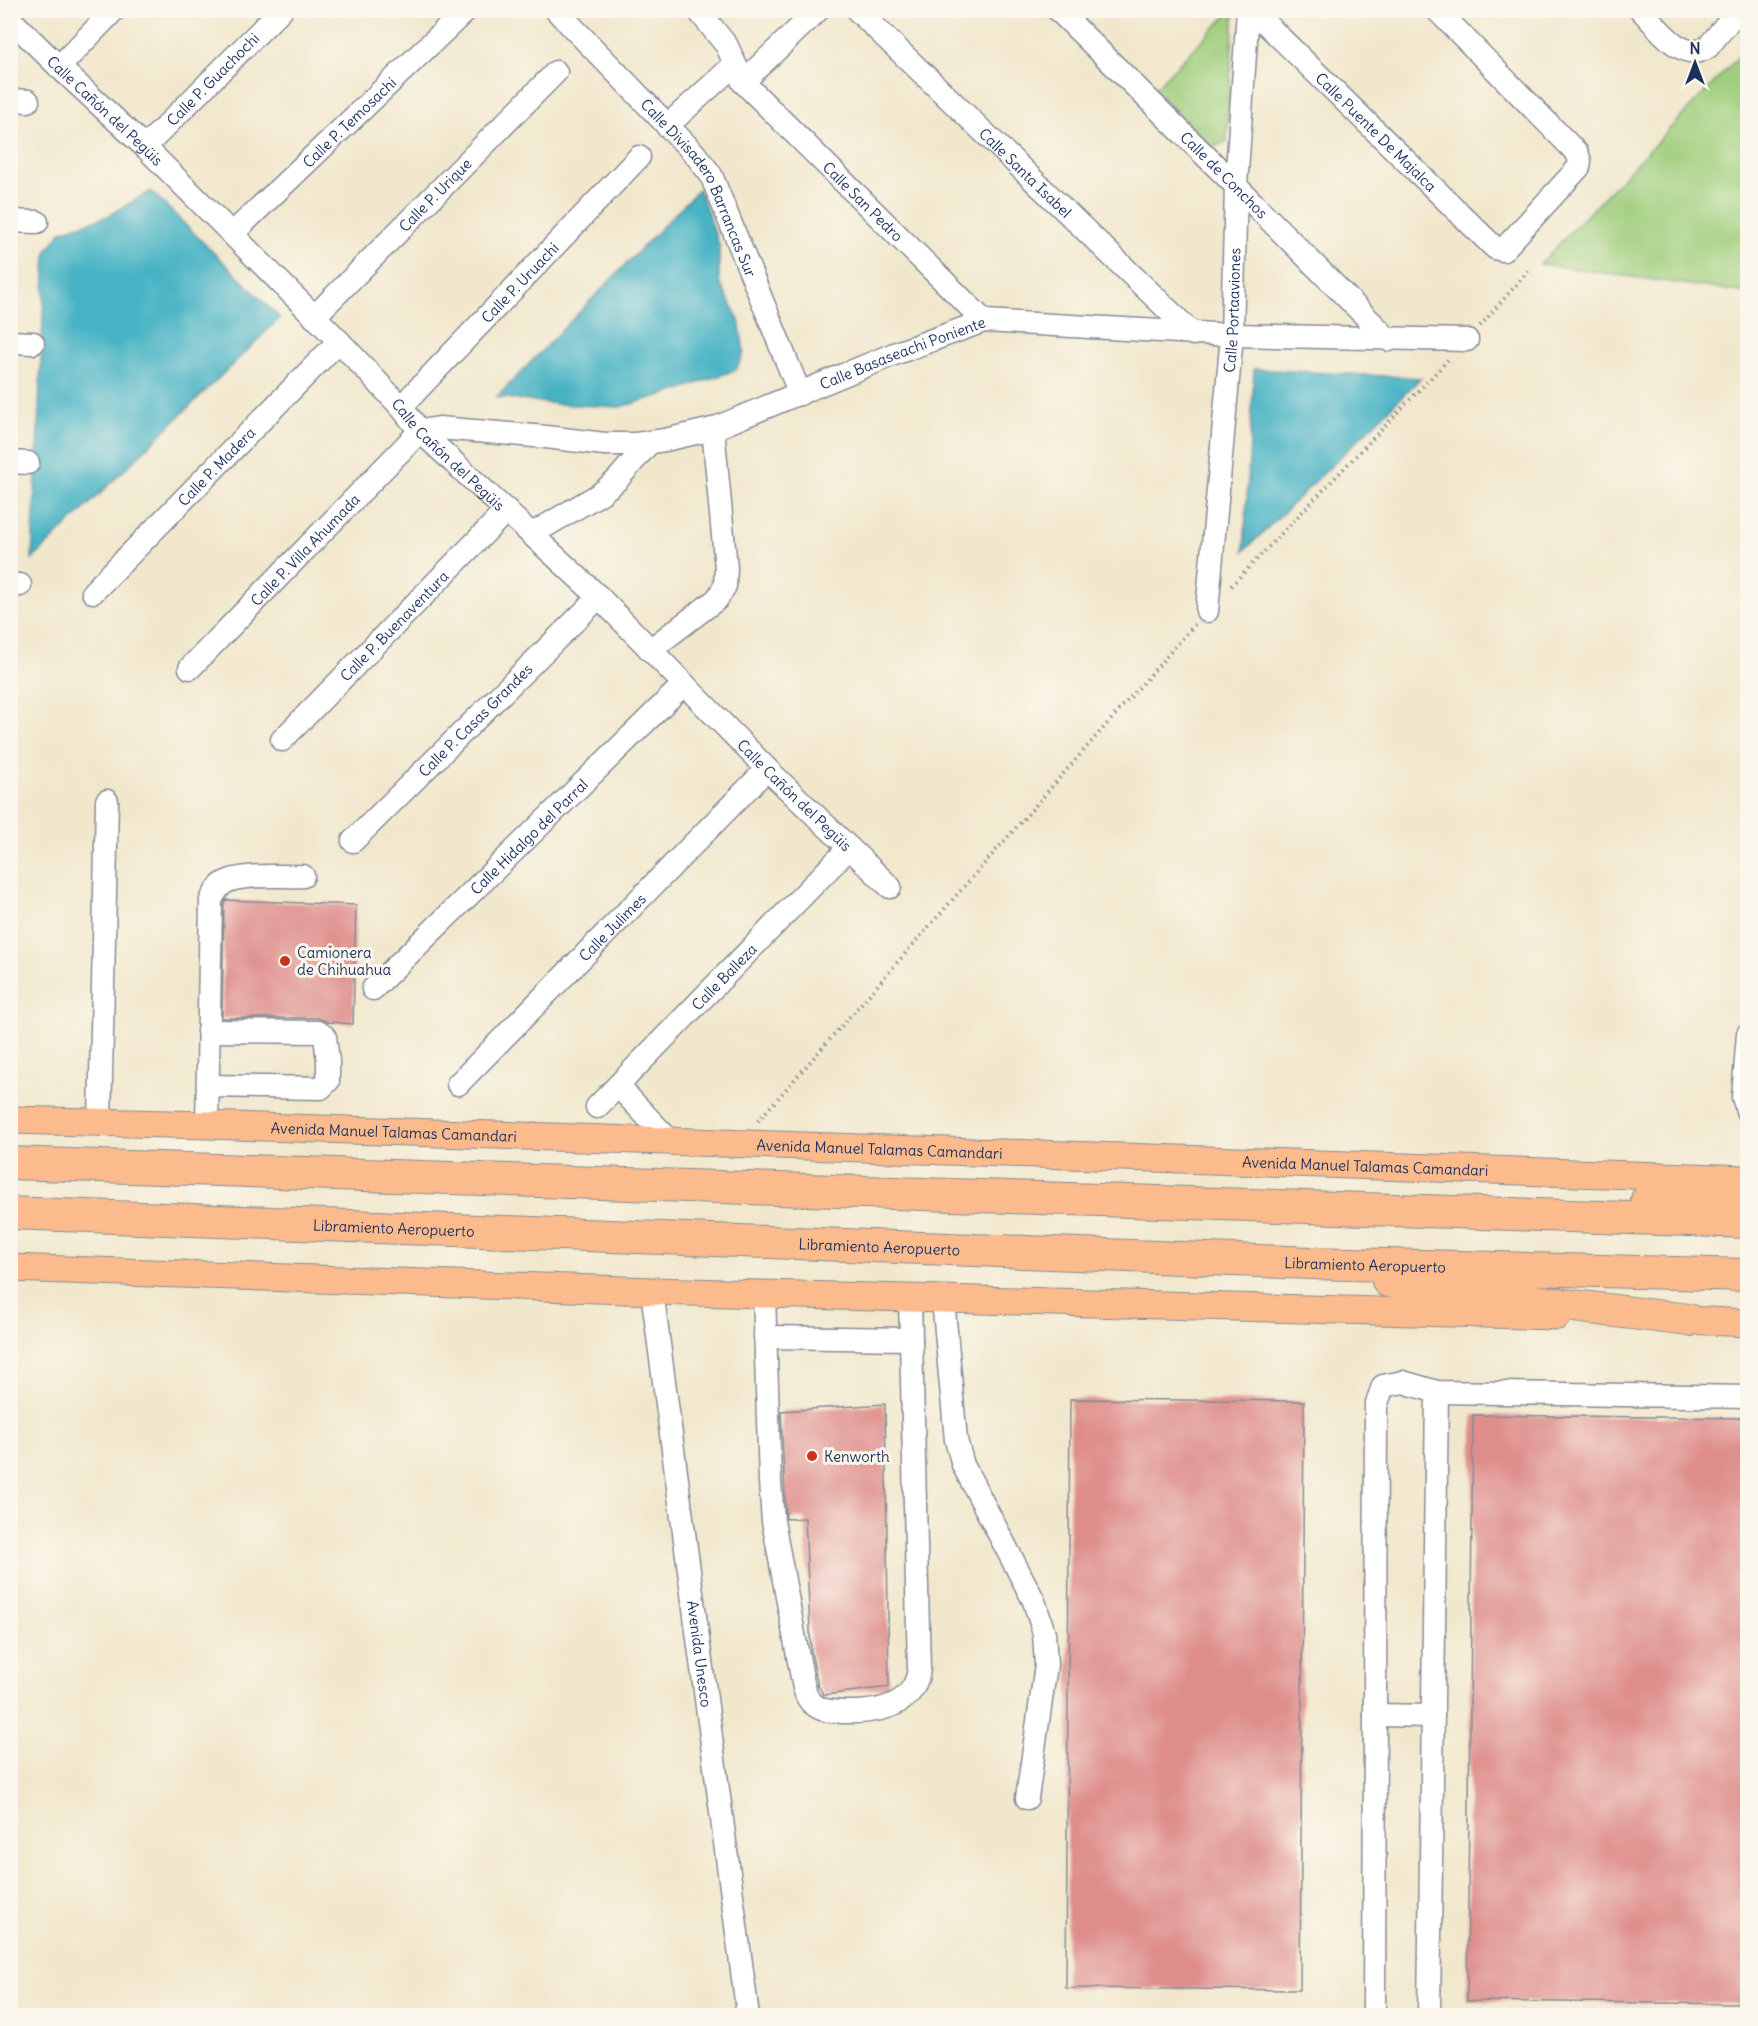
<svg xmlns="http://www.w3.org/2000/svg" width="1758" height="2026" viewBox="0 0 1758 2026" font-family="Delius,sans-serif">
  <rect width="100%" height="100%" fill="#fbf7ec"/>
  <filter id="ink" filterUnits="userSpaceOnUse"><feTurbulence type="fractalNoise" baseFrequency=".0167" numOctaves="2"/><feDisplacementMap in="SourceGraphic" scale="12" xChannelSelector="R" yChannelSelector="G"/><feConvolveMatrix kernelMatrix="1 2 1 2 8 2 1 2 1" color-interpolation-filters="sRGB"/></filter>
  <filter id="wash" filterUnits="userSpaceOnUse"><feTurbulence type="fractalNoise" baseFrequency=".008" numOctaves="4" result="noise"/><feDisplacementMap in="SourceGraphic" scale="24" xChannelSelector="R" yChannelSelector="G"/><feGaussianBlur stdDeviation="1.35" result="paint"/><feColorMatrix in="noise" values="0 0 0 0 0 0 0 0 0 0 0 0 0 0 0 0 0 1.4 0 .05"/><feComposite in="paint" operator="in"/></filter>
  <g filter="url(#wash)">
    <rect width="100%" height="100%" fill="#f1e7cc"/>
    <path fill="#9fce7c" stroke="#5d7e6d" stroke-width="1.5" d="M1231 11H1234L1227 141 1212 148 1154 89Z
      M1747 48V293L1540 264Z"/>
    <path fill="#47b3c4" stroke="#317191" stroke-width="1.5" d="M699 189 719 245V281L739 320 744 353 736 370 679 390 620 407 557 404 497 397Z
      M151 191 280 318 32 560 46 252 62 231 108 216Z
      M1254 369 1421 378 1244 551Z"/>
    <g id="blocks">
      <path fill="#de8d8b" d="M226 900 356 905 353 1024 328 1022 318 1018H222L224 904Z
        M1070 1399 1304 1401 1300 1990 1066 1988Z
        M885 1404 889 1687 824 1695 818 1686 811 1652 805 1518 786 1519 781 1411Z
        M1473 1415 1748 1418V2004L1467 2001Z"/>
    </g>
  </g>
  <g filter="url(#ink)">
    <use href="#blocks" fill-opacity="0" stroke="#868b95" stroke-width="1.5"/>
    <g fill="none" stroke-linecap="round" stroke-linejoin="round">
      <defs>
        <g id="minor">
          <path id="s1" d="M556 10 695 154 711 175 800 394"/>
          <path id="s2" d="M698 10 727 46 743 82 984 321"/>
          <path id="s3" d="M857 10 1193 334"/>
          <path id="s4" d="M1058 10 1236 186 1389 340"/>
          <path id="s5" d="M1252 10 1495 248 1503 250 1579 167 1580 161 1577 153 1437 10"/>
          <path d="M1641 10C1658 27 1682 64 1708 47L1738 10"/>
          <path id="s6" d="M10 19 59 67 145 147 339 341 401 407 420 431 599 597 767 769 890 887"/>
          <path d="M59 67 114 10"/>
          <path d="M743 82 818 10"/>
          <path d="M10 100 28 101"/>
          <path d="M667 126 734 65"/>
          <path id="s7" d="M145 147 281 10"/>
          <path d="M10 221 37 222"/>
          <path id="s8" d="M232 234 466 10"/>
          <path id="s9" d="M314 317 556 72"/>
          <path d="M10 342 33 343"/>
          <path id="s10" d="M401 407 639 157"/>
          <path d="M10 462 28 463"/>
          <path d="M532 534 600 494 617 480 650 442"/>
          <path d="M10 585H20"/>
          <path id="s11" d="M93 592 339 341"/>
          <path id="s12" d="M1207 611 1232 335 1236 186 1248 10"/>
          <path d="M650 650 717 599 725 586 726 568 713 429"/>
          <path id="s13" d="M190 668 420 431 439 428 546 437 605 444H636L665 440 713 429 894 354 984 321 1232 335 1467 340"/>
          <path id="s14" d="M282 740 507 510"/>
          <path id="s15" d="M353 841 599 597"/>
          <path id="s16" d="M373 989 684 684"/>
          <path d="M208 1031 318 1032 325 1037 328 1061V1081L321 1088 208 1086"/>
          <path d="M1748 1034 1743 1097 1748 1113"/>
          <path id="s17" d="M458 1084 767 769"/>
          <path d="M618 1086 670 1141"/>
          <path id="s18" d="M597 1107 849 848"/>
          <path d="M100 1122 107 801"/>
          <path d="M207 1125 211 900C215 893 218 886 226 882 245 873 282 877 303 876"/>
          <path id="s19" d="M652 1291 748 2016"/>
          <path d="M764 1294 770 1482 773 1521 803 1683C805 1692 807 1701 816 1706 824 1712 834 1711 843 1712 875 1713 914 1708 919 1669L910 1298"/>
          <path d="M943 1299 956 1440 963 1465 1034 1601 1044 1633 1046 1665 1027 1798"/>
          <path d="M765 1337 911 1339"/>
          <path d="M1375 1715 1433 1716"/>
          <path d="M1374 2016 1376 1406 1383 1386 1403 1382 1437 1392 1748 1397"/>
          <path d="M1429 2016 1437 1392"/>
        </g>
        <g id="major">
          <path id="s20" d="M10 1120 207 1125 1748 1179"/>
          <path d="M10 1268 652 1291 1557 1316"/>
          <path d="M1667 1319 1748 1323"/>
        </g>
        <g id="highway">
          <path d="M10 1163 1748 1222"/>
          <path d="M1647 1200 1748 1196"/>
          <path id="s21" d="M10 1213 1312 1263 1748 1275"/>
          <path d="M1388 1281 1435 1289 1689 1320"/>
        </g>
      </defs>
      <use href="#minor" stroke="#868b95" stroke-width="25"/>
      <use href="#major" stroke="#868b95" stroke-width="29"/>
      <use href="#highway" stroke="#868b95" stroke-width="34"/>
      <path stroke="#868b95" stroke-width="4" stroke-dasharray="1.5 4.5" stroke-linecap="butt" d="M1480 326 1530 269
        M1231 586 1448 360
        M758 1121 1195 624"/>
      <use href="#minor" stroke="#fff" stroke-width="22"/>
      <use href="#major" stroke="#fbbb8d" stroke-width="27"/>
      <use href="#highway" stroke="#fbbb8d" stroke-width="32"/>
    </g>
  </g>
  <g fill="#c8321e" stroke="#fbf7ec" stroke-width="2">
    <circle cx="285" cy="961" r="6"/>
    <circle cx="812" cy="1456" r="6"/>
  </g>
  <g text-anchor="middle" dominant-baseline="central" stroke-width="6" stroke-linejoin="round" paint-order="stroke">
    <g font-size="15" fill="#1b2f5e" stroke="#fbf7ec">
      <text stroke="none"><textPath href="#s7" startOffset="96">Calle P. Guachochi</textPath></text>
      <text stroke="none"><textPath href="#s6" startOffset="132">Calle Cañón del Pegüis</textPath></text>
      <text stroke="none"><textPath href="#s8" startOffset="162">Calle P. Temosachi</textPath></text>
      <text stroke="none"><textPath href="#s5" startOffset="174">Calle Puente De Majalca</textPath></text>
      <text stroke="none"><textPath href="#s3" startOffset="234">Calle Santa Isabel</textPath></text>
      <text stroke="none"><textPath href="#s4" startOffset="234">Calle de Conchos</textPath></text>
      <text stroke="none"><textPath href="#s1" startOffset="231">Calle Divisadero Barrancas Sur</textPath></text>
      <text stroke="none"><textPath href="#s9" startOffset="172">Calle P. Urique</textPath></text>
      <text stroke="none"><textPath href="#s2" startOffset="255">Calle San Pedro</textPath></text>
      <text stroke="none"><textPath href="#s10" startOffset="172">Calle P. Uruachi</textPath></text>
      <text stroke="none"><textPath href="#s12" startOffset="302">Calle Portaaviones</textPath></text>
      <text stroke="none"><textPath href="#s13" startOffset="830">Calle Basaseachi Poniente</textPath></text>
      <text stroke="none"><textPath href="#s6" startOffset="618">Calle Cañón del Pegüis</textPath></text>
      <text stroke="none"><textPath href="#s11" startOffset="176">Calle P. Madera</textPath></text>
      <text stroke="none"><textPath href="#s13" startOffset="165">Calle P. Villa Ahumada</textPath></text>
      <text stroke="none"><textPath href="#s14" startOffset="160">Calle P. Buenaventura</textPath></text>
      <text stroke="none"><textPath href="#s15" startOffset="172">Calle P. Casas Grandes</textPath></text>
      <text stroke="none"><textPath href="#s6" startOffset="1104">Calle Cañón del Pegüis</textPath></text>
      <text stroke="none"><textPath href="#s16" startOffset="218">Calle Hidalgo del Parral</textPath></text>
      <text stroke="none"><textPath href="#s17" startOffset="220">Calle Julimes</textPath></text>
      <text stroke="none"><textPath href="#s18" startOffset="182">Calle Balleza</textPath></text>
      <text stroke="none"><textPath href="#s20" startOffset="384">Avenida Manuel Talamas Camandari</textPath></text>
      <text stroke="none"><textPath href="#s20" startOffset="870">Avenida Manuel Talamas Camandari</textPath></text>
      <text stroke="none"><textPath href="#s20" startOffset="1356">Avenida Manuel Talamas Camandari</textPath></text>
      <text stroke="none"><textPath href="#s21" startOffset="384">Libramiento Aeropuerto</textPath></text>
      <text stroke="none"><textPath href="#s21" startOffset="870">Libramiento Aeropuerto</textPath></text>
      <text stroke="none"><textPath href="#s21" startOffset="1356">Libramiento Aeropuerto</textPath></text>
      <text stroke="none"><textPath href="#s19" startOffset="366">Avenida Unesco</textPath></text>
    </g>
    <g font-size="15" fill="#1b2f5e" stroke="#fbf7ec" text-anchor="start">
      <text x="297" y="952">Camionera<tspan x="297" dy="17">de Chihuahua</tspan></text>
      <text x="824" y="1456">Kenworth</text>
    </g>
  </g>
  <rect width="1758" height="2026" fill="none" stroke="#fbf7ec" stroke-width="36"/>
  <g transform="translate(1695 63)" stroke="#fbf7ec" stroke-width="4.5" paint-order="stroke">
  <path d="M0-4.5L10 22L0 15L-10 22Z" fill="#1b2f5e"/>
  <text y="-9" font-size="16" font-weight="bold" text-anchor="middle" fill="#1b2f5e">N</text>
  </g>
</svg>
